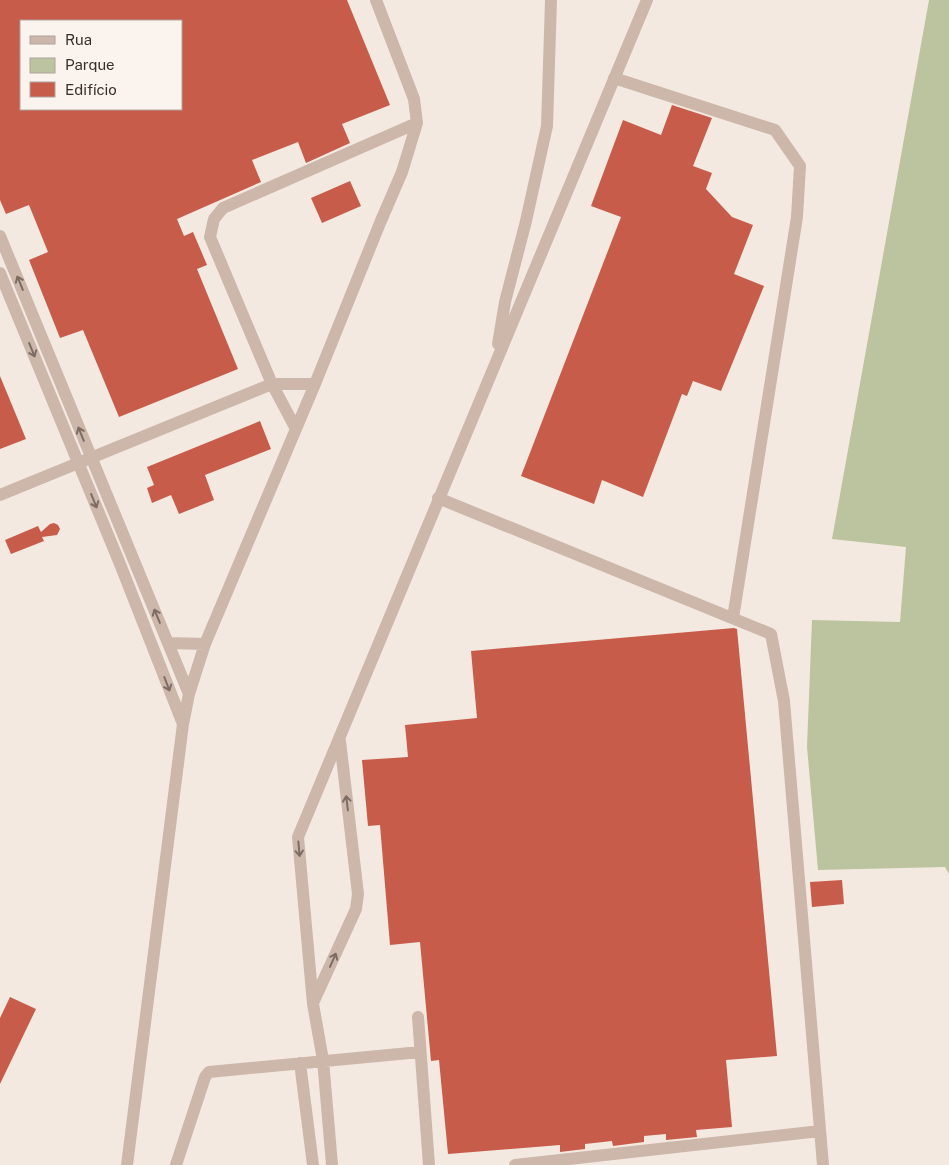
<svg xmlns="http://www.w3.org/2000/svg" width="949" height="1165" viewBox="0 0 949 1165" font-family="'Public Sans',sans-serif">
  <rect width="100%" height="100%" fill="#f4e9e0"/>
  <path fill="#bbc49f" d="M929 0H949V874L945 867 818 870 807 747 812 620 900 622 906 547 832 539Z"/>
  <path fill="#c85c4a" fill-rule="evenodd" d="M0 0H347L390 105 342 124 350 143 306 163 298 142 252 160 261 182 177 219 184 236 193 232 207 265 197 269 238 369 119 417 83 330 60 338 29 260 48 252 29 205 6 214 0 200ZM21 21H181V109H21Z
    M672 105 712 118 693 166 712 173 706 189 732 217 753 225 734 274 764 286 721 391 693 381 687 396 682 394 643 497 602 480 594 504 521 476 621 217 591 206 623 120 661 135Z
    M350 181 361 206 322 223 311 198Z
    M0 376 26 439 0 449Z
    M260 421 271 449 205 475 214 500 179 514 171 495 152 503 147 488 154 485 147 467Z
    M54 523 58 525 60 529 57 535 42 537 44 541 11 554 5 540 38 526 41 532 50 524Z
    M734 628 737 629 777 1056 726 1060 732 1127 696 1130 697 1137 666 1140V1134L644 1136V1142L613 1146 612 1141 585 1144V1149L560 1152V1145L448 1154 439 1060 431 1061 420 942 390 945 380 825 368 826 362 760 408 757 405 725 477 718 471 651Z
    M842 880 844 904 812 907 810 882Z
    M10 997 36 1009 0 1084V1018Z"/>
  <g fill="none" stroke-linecap="round" stroke-linejoin="round">
    <path stroke="#cdb7ab" stroke-width="12" d="M614 78 775 130 800 166 797 217 733 618
      M0 236 189 694
      M0 273 120 564 183 724
      M498 344 505 302 526 221 547 126 551 0
      M296 429 272 384 210 237 214 219 223 208 417 123
      M0 495 272 384H315
      M438 498 771 634 784 701 823 1165
      M168 643 205 644
      M313 1003 356 909 358 894 340 741
      M418 1017 429 1165
      M300 1063 313 1165
      M127 1165 183 724 189 694 205 644 315 384 380 223 402 172 417 123 414 99 376 0
      M176 1165 205 1077 209 1072 420 1052
      M332 1165 323 1060 313 1004 298 837 647 0
      M515 1165 820 1131"/>
  </g>
  <defs><path id="oneway-shaft" d="M-6 0H5M1.5-3L5.5 0L1.5 3" fill="none" stroke-width="1.6" stroke-linecap="round" stroke-linejoin="round" transform="scale(1.25)"/></defs>
  <g stroke="#7c6c64">
    <use href="#oneway-shaft" transform="translate(20 283) rotate(-112)"/>
    <use href="#oneway-shaft" transform="translate(32 350) rotate(68)"/>
    <use href="#oneway-shaft" transform="translate(81 434) rotate(-112)"/>
    <use href="#oneway-shaft" transform="translate(94 501) rotate(68)"/>
    <use href="#oneway-shaft" transform="translate(157 616) rotate(-113)"/>
    <use href="#oneway-shaft" transform="translate(167 684) rotate(69)"/>
    <use href="#oneway-shaft" transform="translate(347 803) rotate(-97)"/>
    <use href="#oneway-shaft" transform="translate(299 849) rotate(85)"/>
    <use href="#oneway-shaft" transform="translate(333 960) rotate(-66)"/>
  </g>
  <rect x="20" y="20" width="162" height="90" fill="#fbf3ed" stroke="#aea49f"/>
  <rect x="30" y="36" width="25" height="8" fill="#cdb7ab" stroke="#aea49f"/>
  <text x="65" y="45" font-size="15" fill="#3a2e2a">Rua</text>
  <rect x="30" y="58" width="25" height="15" fill="#bbc49f" stroke="#aea49f"/>
  <text x="65" y="70" font-size="15" fill="#3a2e2a">Parque</text>
  <rect x="30" y="82" width="25" height="15" fill="#c85c4a" stroke="#aea49f"/>
  <text x="65" y="95" font-size="15" fill="#3a2e2a">Edifício</text>
</svg>
